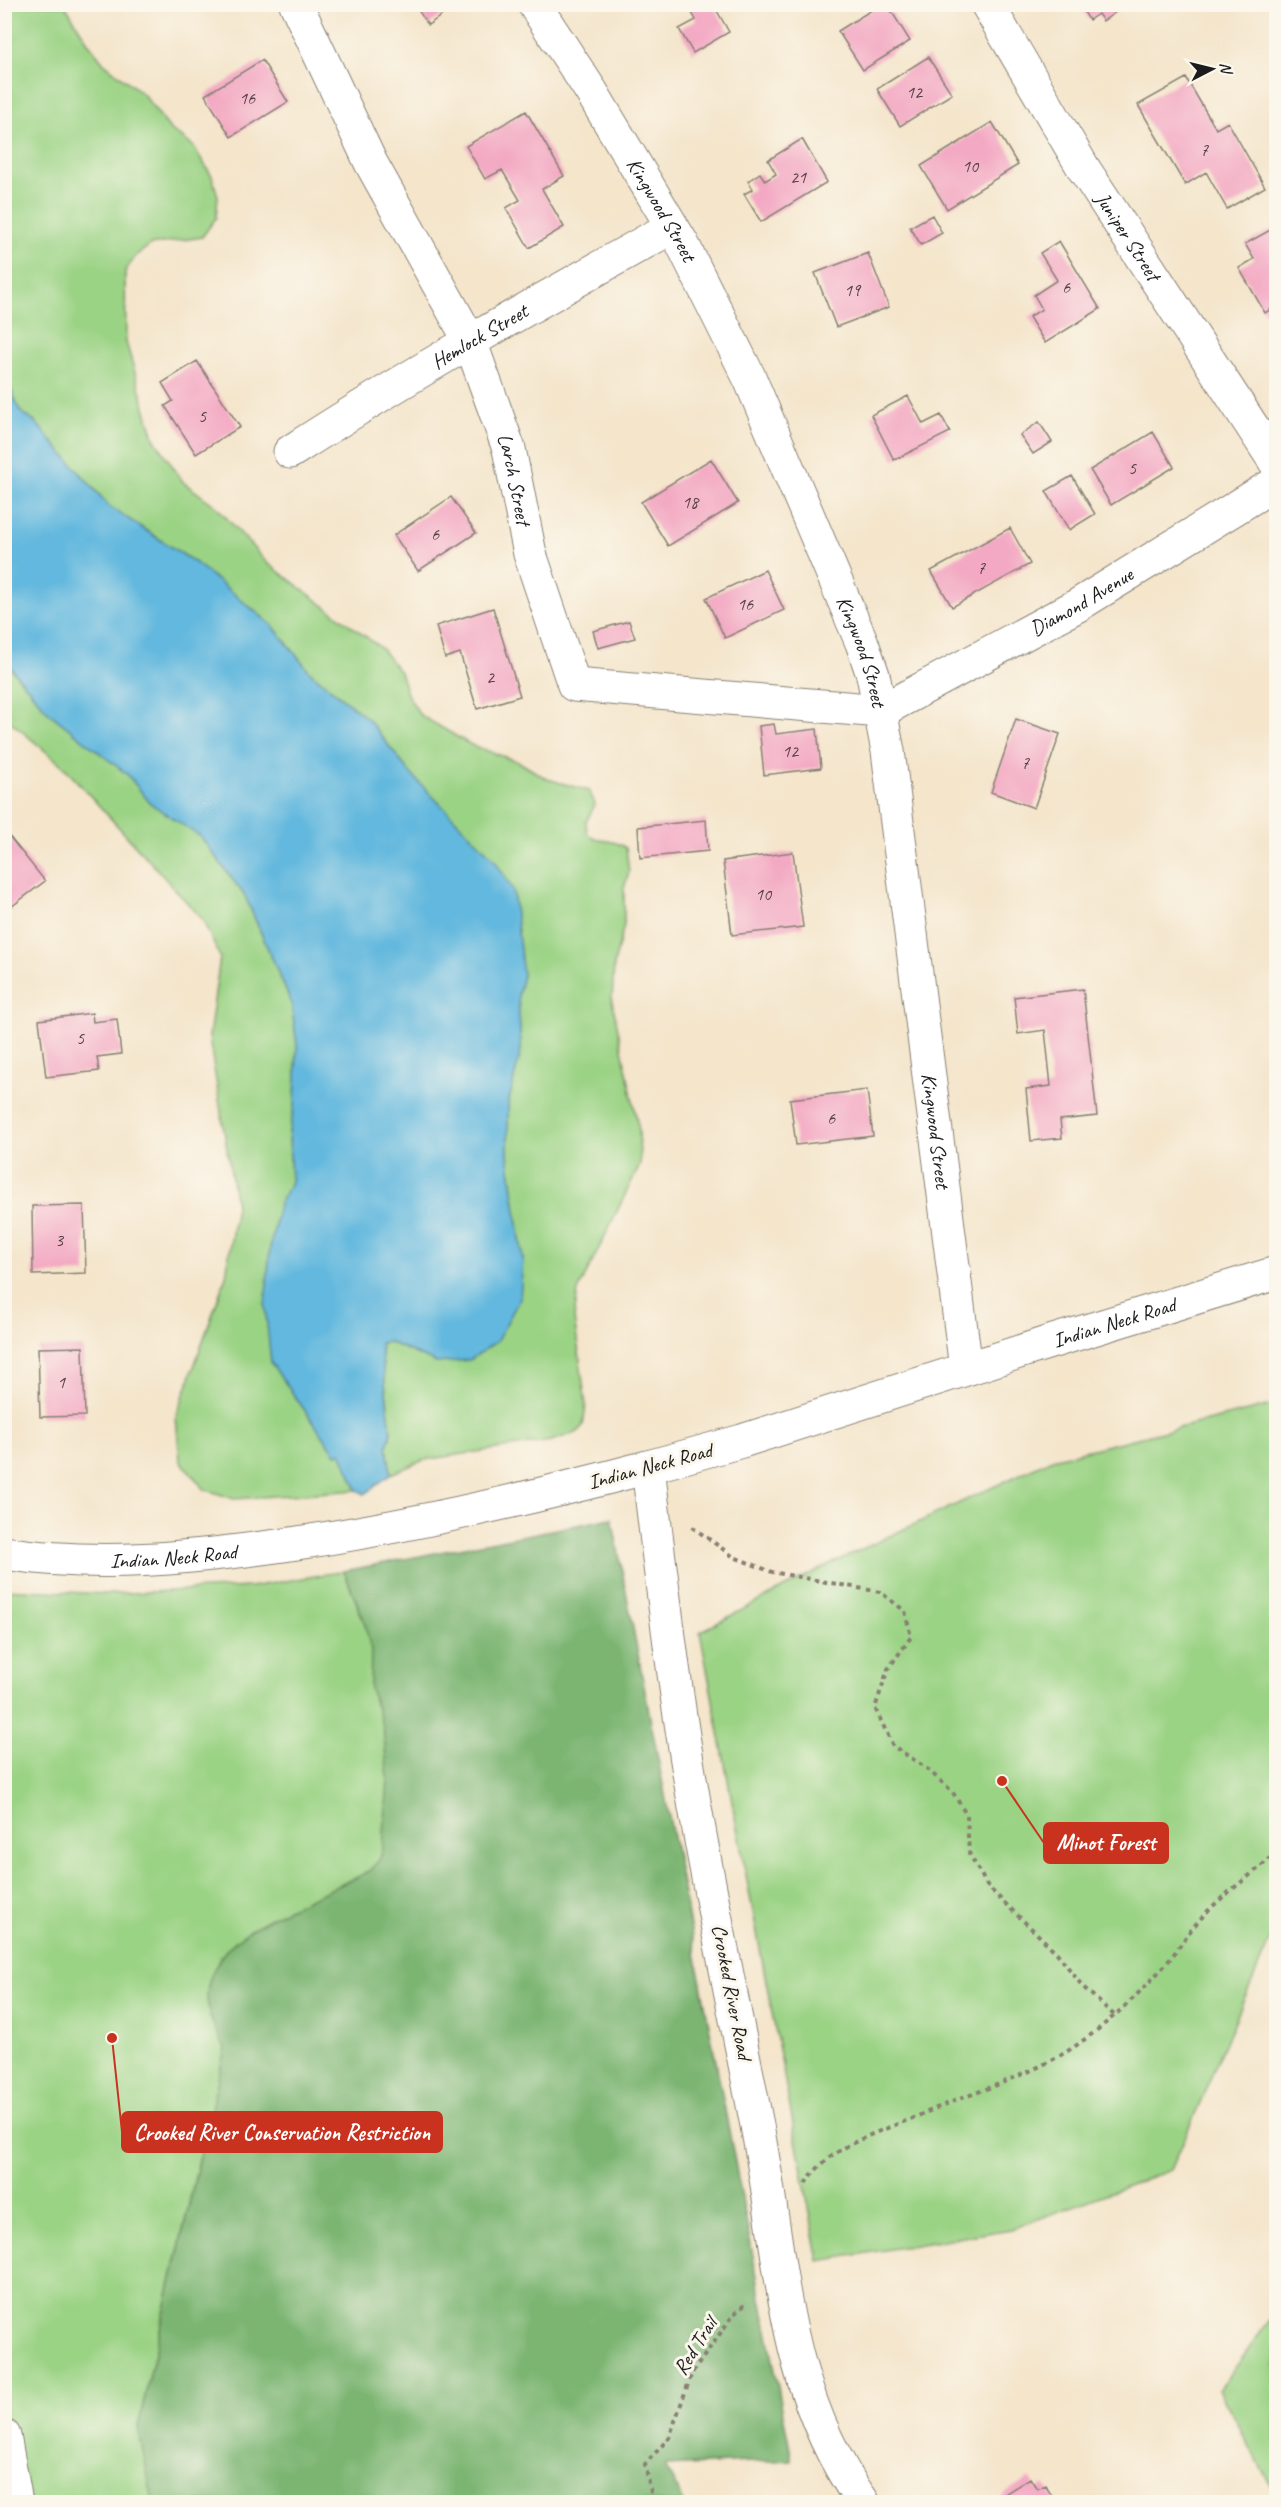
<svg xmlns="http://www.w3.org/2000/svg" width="1281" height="2507" viewBox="0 0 1281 2507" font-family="Caveat,sans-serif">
  <rect width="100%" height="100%" fill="#fbf7ec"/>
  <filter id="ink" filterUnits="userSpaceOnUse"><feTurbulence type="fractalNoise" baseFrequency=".0167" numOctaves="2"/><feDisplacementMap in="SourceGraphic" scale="12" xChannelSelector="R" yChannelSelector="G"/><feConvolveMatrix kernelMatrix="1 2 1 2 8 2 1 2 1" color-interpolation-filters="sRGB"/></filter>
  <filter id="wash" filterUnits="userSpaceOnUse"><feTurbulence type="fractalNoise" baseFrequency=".008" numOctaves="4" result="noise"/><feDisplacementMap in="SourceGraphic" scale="24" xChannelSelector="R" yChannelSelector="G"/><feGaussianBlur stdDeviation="1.35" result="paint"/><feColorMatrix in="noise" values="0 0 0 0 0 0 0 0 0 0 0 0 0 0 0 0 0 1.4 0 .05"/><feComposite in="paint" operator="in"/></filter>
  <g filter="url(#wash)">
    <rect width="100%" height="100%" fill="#f4e5cb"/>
    <path fill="#9bd385" stroke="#5c7850" stroke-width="1.5" d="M4 5H65L89 44 104 63 143 94 170 129 193 146 212 176 218 196 216 218 202 237 150 245 136 256 125 271 126 342 154 438 183 482 217 507 266 562 381 648 400 672 407 694 420 715 471 745 519 762 547 779 589 791 595 804 586 822 587 833C601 845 612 837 626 848L629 872 624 888V925L614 964 612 1001 639 1130 640 1164 578 1291 574 1318 586 1405 583 1425 578 1432 551 1441 424 1460 391 1474 387 1447 391 1432 380 1343 389 1342 437 1363 523 1260 508 1154V1104L521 1049 518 995 523 975 410 773 368 719 310 672 273 626 196 563 110 507 36 423 20 411 4 374Z
      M4 661 49 713 128 775 150 803 201 836 245 896 291 1002 297 1044 295 1103 289 1132 291 1182 279 1204 337 1454 341 1451 357 1490 234 1499 204 1489 180 1460 176 1417 226 1276 236 1205 209 1037 220 957 202 919 63 766 5 717Z
      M1276 1404V1931L1271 1937 1171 2170 1011 2229 819 2261 700 1632 820 1569 1052 1459Z
      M344 1571 367 1630 526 1676 203 2142 138 2427 375 2502H5L4 1589 107 1594 250 1587Z
      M1276 2311V2495L1219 2390Z"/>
    <path fill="#7cb572" stroke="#4c6847" stroke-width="1.5" d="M612 1518 792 2460 665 2466 684 2502H153L138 2427 225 2048C215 2032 204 2007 208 1987 210 1974 220 1956 229 1947 260 1916 328 1892 368 1872L380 1859 383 1847 388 1779 383 1727 370 1689 371 1650 364 1620 344 1571Z"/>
    <path fill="#62b8de" stroke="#3f6a7d" stroke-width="1.5" d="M4 374 20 411 36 423 110 507 196 563 273 626 310 672 368 719 410 773 494 859 513 890 523 975 518 995 521 1050 508 1104V1154L523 1260 520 1298 497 1341 470 1360 437 1363 389 1342 380 1343 391 1432 387 1447 391 1474 365 1494 357 1490 341 1452 336 1454 271 1363 265 1306 270 1248 279 1204 291 1182 289 1132 295 1103 297 1044 291 1002 245 896 201 837 150 803 128 775 49 713 5 661Z"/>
    <g id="blocks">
      <path fill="#f3a9c3" d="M414 4H458L428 25Z
        M687 4H713L729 32 693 53 679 29 696 20Z
        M881 4H887L910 41 863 70 838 31Z
        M1079 4H1127L1103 21 1098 14 1089 20Z
        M928 57 952 94 900 126 877 89Z
        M262 60 288 102 231 137 205 95Z
        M1186 78 1216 129 1228 122 1265 187 1227 209 1206 172 1185 185 1138 105Z
        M526 111 564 176 542 189 564 227 529 248 506 208 520 200 502 170 485 179 466 146Z
        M992 122 1018 165 947 209 921 166Z
        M802 139 827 182 761 222 744 194 753 189 748 181 760 173 765 181 776 174 768 160Z
        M932 215 942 233 921 245 910 227Z
        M1272 229 1276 237V306L1265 313 1239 268 1254 259 1245 244Z
        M1059 241 1100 309 1045 343 1029 317 1042 309 1034 295 1057 280 1040 253Z
        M868 253 889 307 836 327 815 273Z
        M197 361 240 427 196 454 165 406 173 401 162 383Z
        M908 396 923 424 941 415 950 432 894 460 871 415Z
        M1039 422 1052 442 1033 454 1020 435Z
        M1153 432 1174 467 1111 505 1090 470Z
        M711 459 738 503 668 546 641 502Z
        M1072 476 1095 514 1069 530 1046 491Z
        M451 497 476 533 418 571 394 535Z
        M1010 528 1030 564 952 607 931 571Z
        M765 570 784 610 725 638 706 598Z
        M493 608 520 696 477 709 460 653 445 658 436 626Z
        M629 621 635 638 598 648 593 631Z
        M1016 719 1060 734 1034 808 991 792Z
        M774 724 776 734 817 729 821 768 764 775 759 726Z
        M706 820 708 851 640 858 638 827Z
        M4 830 45 881 7 910 4 907Z
        M793 852 803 927 732 935 723 861Z
        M1083 989 1097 1116 1060 1120 1062 1138 1031 1141 1026 1089 1051 1086 1045 1030 1018 1034 1014 997Z
        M92 1013 93 1022 117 1019 121 1054 97 1057 99 1071 46 1077 39 1020Z
        M867 1090 873 1136 796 1145 790 1099Z
        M84 1205 86 1273 33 1275 32 1206Z
        M83 1347 85 1416 40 1417 38 1348Z
        M1030 2478 1037 2489 1045 2485 1056 2502H992Z"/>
    </g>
  </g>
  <g filter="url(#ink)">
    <use href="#blocks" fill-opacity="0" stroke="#888074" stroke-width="1.5"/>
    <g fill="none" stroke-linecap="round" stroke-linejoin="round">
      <defs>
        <g id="minor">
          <path id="s1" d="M296 4 371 163 470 341 509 449 530 554 574 685 881 711 1078 605 1276 483"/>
          <path id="s2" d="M534 4 591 91 682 243 750 379 862 643 873 675 888 751 966 1369"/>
          <path id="s3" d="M987 4 1084 169 1276 463"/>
          <path id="s4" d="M290 452C415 371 543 299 672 227"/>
          <path id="s5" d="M4 1553C99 1568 190 1558 284 1545 408 1527 528 1499 648 1467"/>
          <path d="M4 2436 16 2502"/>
        </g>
        <g id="tertiary">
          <path id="s6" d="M863 2502C782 2389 783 2263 758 2131 734 2004 705 1876 685 1748 670 1655 659 1560 648 1467L742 1441 1047 1343 1276 1273"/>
        </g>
      </defs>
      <use href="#minor" stroke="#888074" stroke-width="35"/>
      <use href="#tertiary" stroke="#888074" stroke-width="35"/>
      <path stroke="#888074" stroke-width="4" stroke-dasharray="4.5 4.5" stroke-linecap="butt" d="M692 1527 734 1557 772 1572 880 1592 905 1611 911 1637 888 1669 875 1708 893 1746 926 1768 952 1791 967 1816 969 1853 988 1887 1057 1953 1083 1987 1114 2015
        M805 2184C831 2144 878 2133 920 2115 972 2092 1034 2076 1081 2042 1111 2021 1140 1993 1165 1965 1176 1953 1184 1938 1195 1925 1218 1897 1249 1878 1276 1853
        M653 2502 645 2464 669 2438 692 2373 734 2314 748 2302"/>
      <use href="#minor" stroke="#fff" stroke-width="33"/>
      <use href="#tertiary" stroke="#fff" stroke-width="33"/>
    </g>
  </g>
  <g text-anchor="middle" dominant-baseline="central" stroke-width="6" stroke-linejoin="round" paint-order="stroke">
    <g font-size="18" fill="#523f46">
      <text x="914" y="92">12</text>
      <text x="247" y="98">16</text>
      <text x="1204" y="150">7</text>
      <text x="970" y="166">10</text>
      <text x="798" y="177">21</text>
      <text x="1066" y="287">6</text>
      <text x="852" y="290">19</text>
      <text x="202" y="416">5</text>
      <text x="1132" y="468">5</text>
      <text x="690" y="502">18</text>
      <text x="435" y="534">6</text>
      <text x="981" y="568">7</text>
      <text x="745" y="604">16</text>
      <text x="490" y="677">2</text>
      <text x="790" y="751">12</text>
      <text x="1025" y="763">7</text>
      <text x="763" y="894">10</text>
      <text x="80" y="1038">5</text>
      <text x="831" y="1118">6</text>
      <text x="59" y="1240">3</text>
      <text x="61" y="1382">1</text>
    </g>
    <g font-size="21" fill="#1c1c1c" stroke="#fbf7ec">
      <text stroke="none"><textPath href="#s2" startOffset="242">Kingwood Street</textPath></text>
      <text stroke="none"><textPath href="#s3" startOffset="272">Juniper Street</textPath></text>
      <text stroke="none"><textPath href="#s4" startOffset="222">Hemlock Street</textPath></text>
      <text stroke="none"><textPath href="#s1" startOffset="525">Larch Street</textPath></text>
      <text stroke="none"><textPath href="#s1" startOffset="1276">Diamond Avenue</textPath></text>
      <text stroke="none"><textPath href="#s2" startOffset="728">Kingwood Street</textPath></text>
      <text stroke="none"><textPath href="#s2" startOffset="1214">Kingwood Street</textPath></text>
      <text stroke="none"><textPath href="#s6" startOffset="1551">Indian Neck Road</textPath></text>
      <text transform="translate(650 1466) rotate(-15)">Indian Neck Road</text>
      <text stroke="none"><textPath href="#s5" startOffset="170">Indian Neck Road</textPath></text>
      <text transform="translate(732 1992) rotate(79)">Crooked River Road</text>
      <text transform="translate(695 2346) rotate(-58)">Red Trail</text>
    </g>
  </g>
  <path fill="none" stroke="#c8321e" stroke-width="2" d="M1002 1781L1044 1843M112 2038L122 2132"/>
  <g fill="#c8321e" stroke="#fbf7ec" stroke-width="2">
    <circle cx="1002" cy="1781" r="6"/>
    <circle cx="112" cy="2038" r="6"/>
  </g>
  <g fill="#c8321e" stroke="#c8321e" stroke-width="2">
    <rect x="1044" y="1823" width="124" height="40" rx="6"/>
    <rect x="122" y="2112" width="320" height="40" rx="6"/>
  </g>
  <g font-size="22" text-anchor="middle" font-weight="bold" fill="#fff">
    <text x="1106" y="1850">Minot Forest</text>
    <text x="282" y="2140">Crooked River Conservation Restriction</text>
  </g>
  <rect width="1281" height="2507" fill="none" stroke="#fbf7ec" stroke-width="24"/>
  <g transform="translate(1212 69) rotate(83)" stroke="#fbf7ec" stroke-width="4.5" paint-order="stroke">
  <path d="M0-4.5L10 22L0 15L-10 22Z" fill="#1c1c1c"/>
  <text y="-9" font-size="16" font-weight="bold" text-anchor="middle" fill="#1c1c1c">N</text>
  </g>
</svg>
